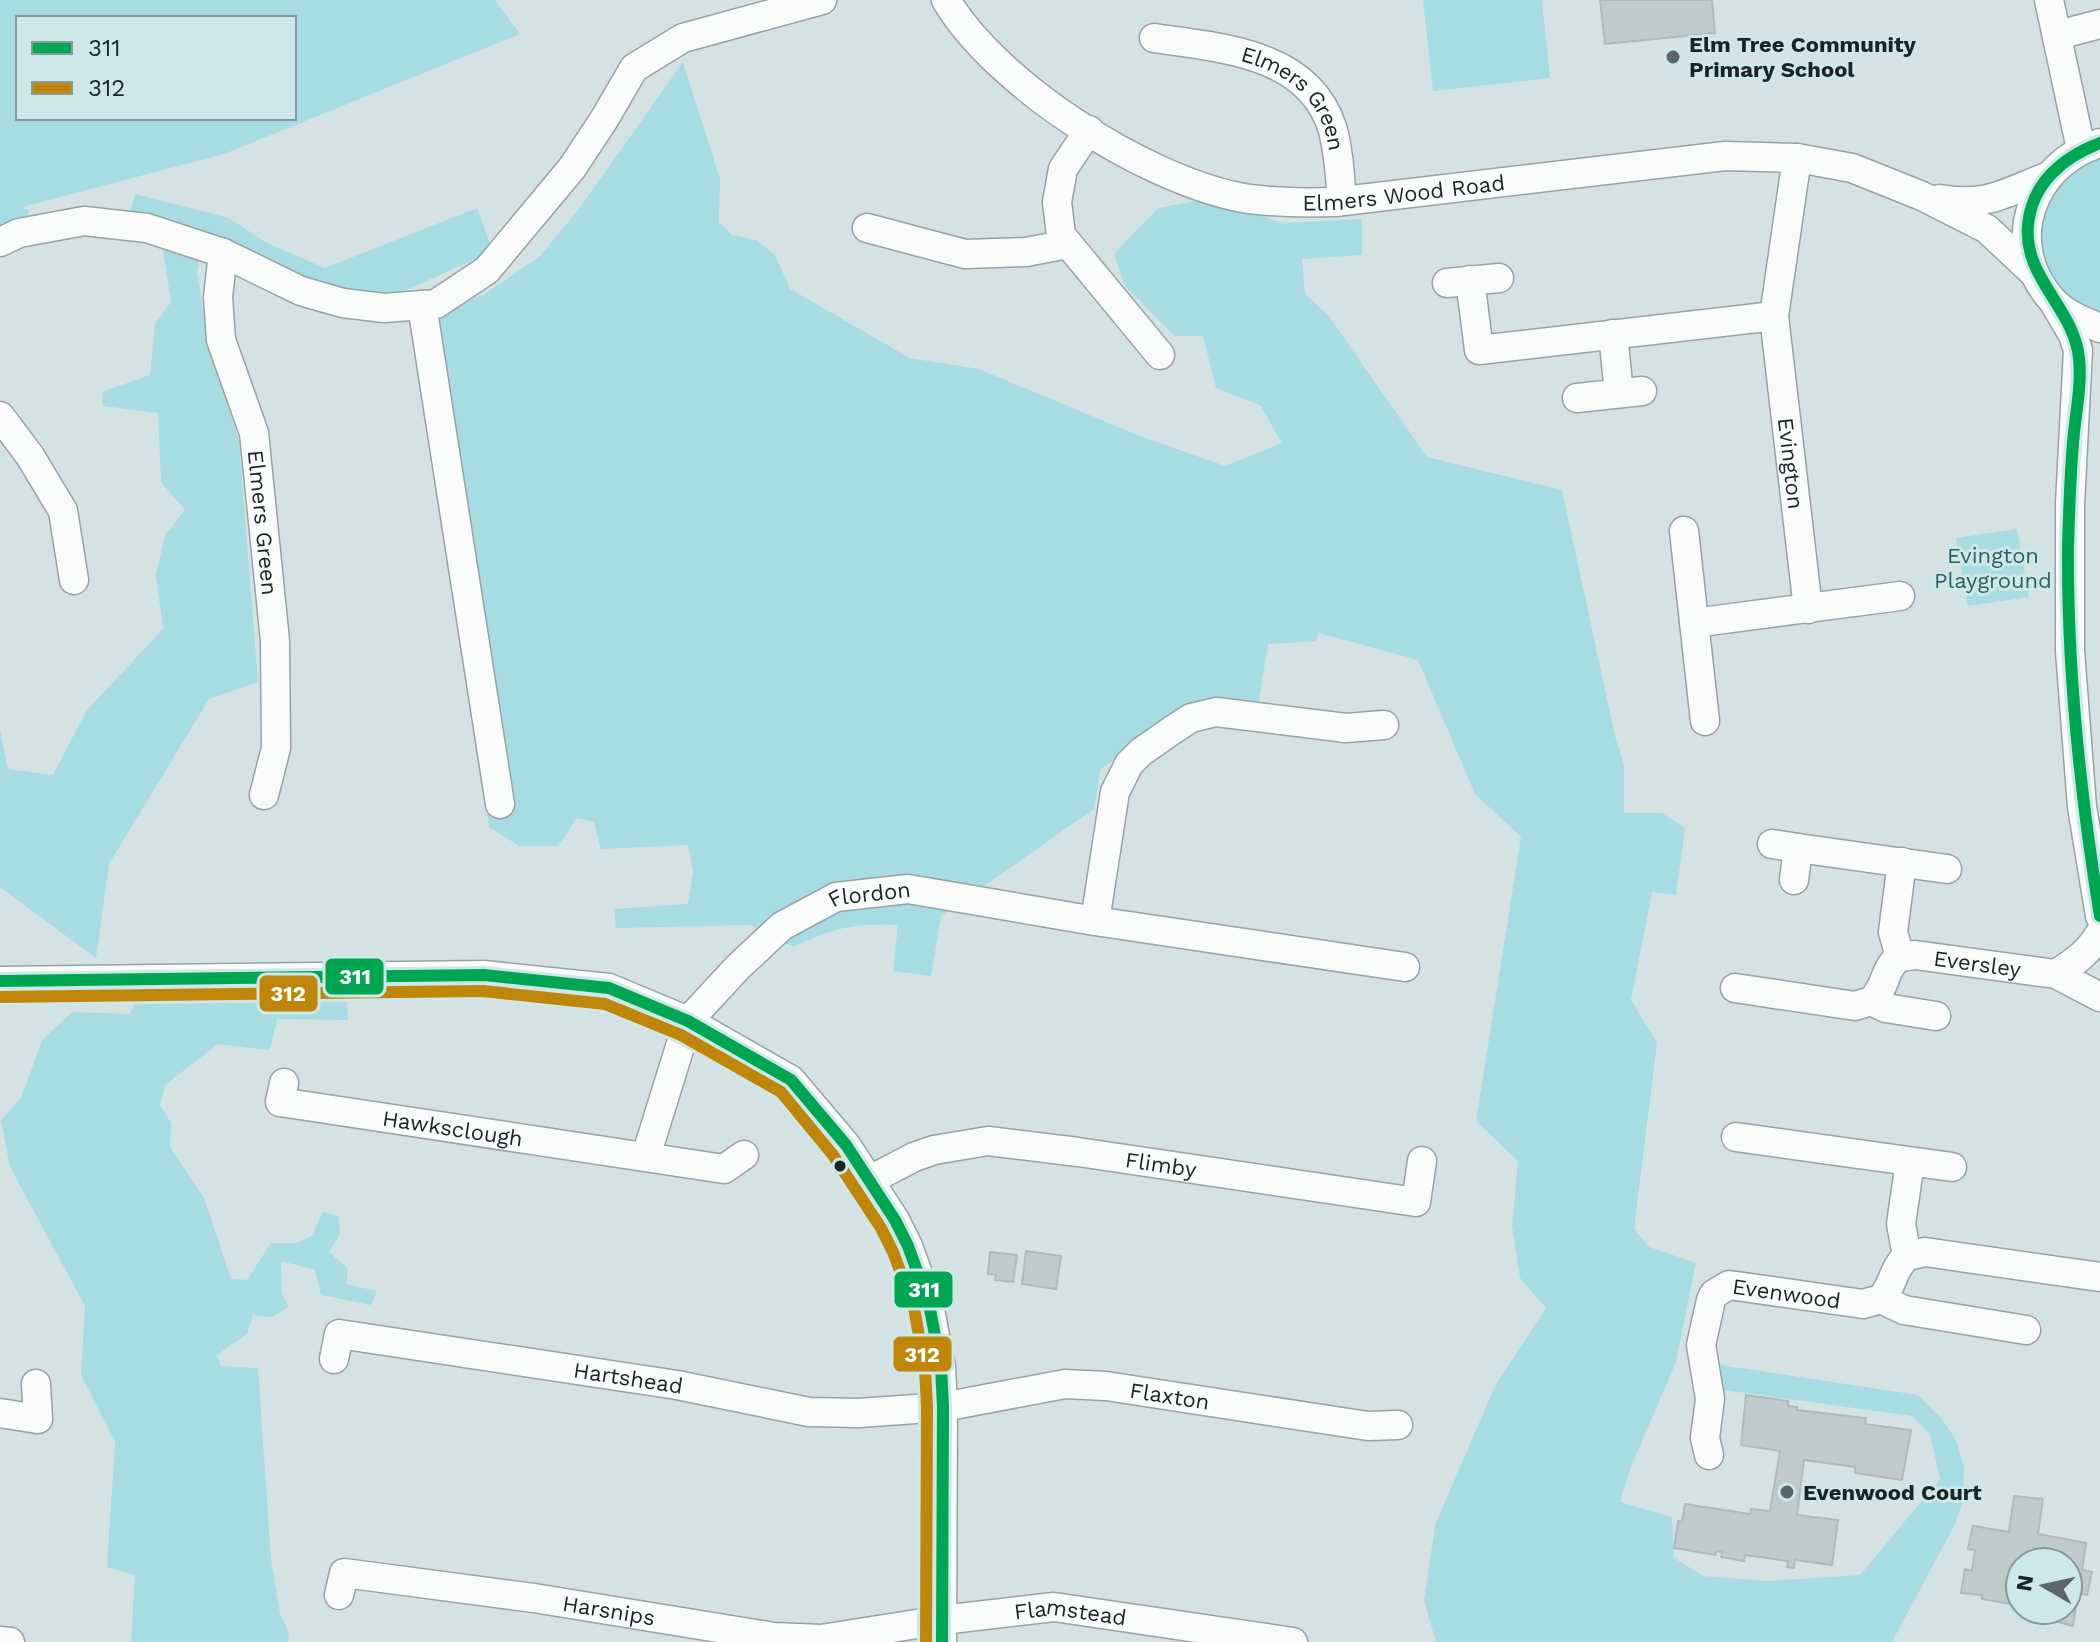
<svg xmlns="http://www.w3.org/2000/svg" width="2100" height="1642" viewBox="0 0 2100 1642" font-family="'Work Sans',sans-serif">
  <rect width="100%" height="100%" fill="#d4e2e4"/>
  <path fill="#a7dce3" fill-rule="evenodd" d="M0 0H495L520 34 224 154 22 207 29 210 26 221 0 235ZM18 18H294V118H18Z
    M1423 0H1542L1550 78 1433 91Z
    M683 62 720 179 719 222 732 235 756 240 775 255 790 289 910 358 979 369 1140 436 1225 466 1282 443 1260 405 1216 388 1203 336H1175L1125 286 1114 254 1158 208 1196 201 1251 211 1281 223 1362 219V255L1302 259 1305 294 1328 315 1427 457 1562 490 1615 736 1624 766V813H1662L1685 828 1676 895 1652 892 1631 1000 1657 1043 1634 1229 1649 1247 1696 1263 1676 1362 1630 1469 1620 1502 1672 1517 1674 1558 1703 1576 1767 1581 1860 1575 1940 1479 1930 1434 1912 1416 1717 1389 1721 1365 1918 1395 1941 1418 1956 1440 1964 1467 1963 1501 1954 1526 1892 1642H1436L1424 1601 1435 1525 1496 1384 1546 1308 1520 1278 1512 1226 1518 1161 1476 1121 1521 837 1475 794 1418 660 1319 633 1316 641 1268 644 1258 706 1174 714 1100 770 1094 809 941 916 931 976 893 971 898 925C853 923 834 928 793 947L750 925 616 928 614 909 688 904 693 872 688 845 601 849 594 822 577 818 558 846H519L489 827 430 317 483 295 539 257 578 210Z
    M2100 156V313C2055 300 2026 248 2045 204 2048 197 2055 190 2060 184 2063 179 2067 172 2072 169 2079 163 2091 160 2100 156Z
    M135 194 229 218 265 242 325 268 477 208 493 251 404 291 362 297 203 243 197 272 211 353 239 441 258 682 209 699 109 864 96 958 0 887V730L8 769 53 775 87 710 163 629 156 575 165 535 185 510 161 482 158 413 103 406 102 392 150 375 155 324 171 302 162 243 124 237Z
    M2017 529 2029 597 1968 606 1956 538Z
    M346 984 348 1020 277 1019 270 1050 218 1044 165 1085 160 1105 171 1123 170 1147 204 1198 231 1279 247 1280 271 1243H297L312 1236 323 1212 338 1216 340 1234 329 1252 348 1269 346 1284 377 1291 371 1305 321 1295 315 1270 281 1261 282 1293 289 1307 272 1317 253 1315 247 1334 217 1355 221 1366 258 1368 271 1559 280 1614 289 1633 288 1642H131L135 1575 107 1567 115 1442 81 1375 85 1306 10 1167 1 1120 21 1098 42 1040 72 1012 130 1014 141 986Z"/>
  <path fill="#bfcacb" stroke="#b0babc" stroke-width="2" d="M1600 0H1712L1715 33 1605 44Z
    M1026 1251 1061 1256 1056 1289 1022 1284Z
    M990 1252 1017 1255 1013 1282 995 1280 996 1275 988 1274Z
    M1746 1395 1788 1401V1406L1797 1407V1410L1866 1418 1865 1424 1911 1430 1902 1480 1855 1473V1467L1804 1460 1797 1515 1838 1520 1832 1565 1795 1560 1794 1568 1787 1567 1788 1561 1745 1555 1744 1561 1721 1557 1722 1552 1717 1551 1715 1555 1674 1548 1678 1521 1682 1522 1685 1504 1750 1514 1751 1509 1770 1511 1780 1451 1741 1445Z
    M2014 1496 2043 1499 2038 1534 2086 1543 2082 1570 2092 1572 2087 1595 2078 1593 2073 1626 2040 1617 2041 1610H2068V1562H2020V1601L2012 1600 2010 1604 1982 1599V1595L1961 1593 1965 1569 1972 1571 1975 1550 1968 1549 1973 1526 2009 1532Z"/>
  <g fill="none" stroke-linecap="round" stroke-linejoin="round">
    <defs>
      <g id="minor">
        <path id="s1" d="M946 0C996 84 1141 177 1238 197 1270 203 1302 203 1335 202L1725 156 1797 158 1852 168 1922 196 1987 229 2035 274"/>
        <path d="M2049 0 2081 149"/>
        <path d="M2058 35 2100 24"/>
        <path id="s2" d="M1154 38C1220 48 1307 52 1332 127 1339 151 1340 177 1342 201"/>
        <path d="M1089 130 1063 169 1057 202 1061 235 1160 355"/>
        <path d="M2100 143C2031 164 2002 244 2052 300 2065 314 2083 321 2100 328"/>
        <path id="s3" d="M1797 158 1774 316 1808 609"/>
        <path d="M1939 199C1985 207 2004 194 2046 177"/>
        <path d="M867 228 965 254 1026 252 1068 244"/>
        <path d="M0 242 19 233 84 221 147 228 223 253 301 291 343 303 384 308 436 304 487 270 572 168 605 118 634 68 683 38 822 0"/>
        <path id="s4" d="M223 253 218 297 221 340 254 433 275 641 276 748 264 795"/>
        <path d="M1470 280 1479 350 1774 316"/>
        <path d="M1447 283 1499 278"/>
        <path d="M2053 301 2073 335 2078 350 2070 504V651L2082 807 2100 916"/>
        <path d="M422 305 500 804"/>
        <path d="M1613 334 1619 393"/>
        <path d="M1577 398 1642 391"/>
        <path d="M0 416 30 456 63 511 74 580"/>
        <path d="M1684 531 1705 721"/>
        <path d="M1694 623 1900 596"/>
        <path d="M1772 844 1798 848 1794 880"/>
        <path d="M1798 848 1947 869"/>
        <path d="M1095 921 1115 792 1129 764 1141 752 1174 729 1191 718 1216 712 1346 728 1384 725"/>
        <path id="s5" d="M1900 957 1915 955 2056 974 2100 997"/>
        <path d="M2056 974C2075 962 2089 952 2100 933"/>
        <path d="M0 981 484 975 609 988 688 1021 791 1080 846 1145 895 1220 908 1246 929 1304 941 1367 943 1407 942 1642"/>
        <path d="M1735 988 1855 1006 1871 1001 1886 1008 1936 1016"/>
        <path d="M1871 1001C1887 988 1883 968 1900 957L1893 932 1902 862"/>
        <path id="s6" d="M284 1083 280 1102 724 1169 744 1155"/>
        <path d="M1736 1137 1952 1167"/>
        <path id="s7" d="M646 1156 688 1021 738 967 782 926 836 897 908 889 1095 921 1405 967"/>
        <path id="s8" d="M870 1180 914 1157 934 1150 988 1141 1078 1152 1416 1202 1422 1161"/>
        <path d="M1907 1256 1925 1252 2100 1277"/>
        <path d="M1881 1299C1893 1286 1893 1268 1907 1256L1901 1224 1910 1162"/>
        <path id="s9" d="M334 1359 339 1334 677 1385 809 1412 859 1413 943 1407 1065 1384 1106 1386 1368 1426 1398 1425"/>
        <path d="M0 1413 38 1419 36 1384"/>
        <path id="s10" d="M1709 1455 1705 1438 1710 1399 1701 1345 1711 1300 1714 1294 1729 1285 1863 1304 1881 1299 1904 1310 2026 1330"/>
        <path id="s11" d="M339 1595 344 1573 534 1598 774 1637 821 1639 942 1620 1054 1607 1293 1642"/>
        <path d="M0 1641 10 1642"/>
      </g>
    </defs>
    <use href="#minor" stroke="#98a2a4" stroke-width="31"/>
    <use href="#minor" stroke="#f9fbfb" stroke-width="28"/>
    <defs>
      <path id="bus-1" d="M2100 143C2063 157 2032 183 2028 225 2023 278 2074 308 2079 358 2082 387 2075 415 2073 443 2070 478 2069 512 2068 547 2067 671 2080 793 2100 916
        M0 981 484 975 609 988 688 1021 791 1080 846 1145 895 1220 908 1246 929 1304 941 1367 943 1407 942 1642"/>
      <path id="bus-2" d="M0 997 483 991 605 1004 681 1035 781 1092 833 1155 881 1228 893 1252 914 1308 925 1369 927 1407 926 1642"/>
    </defs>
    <use href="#bus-1" stroke="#cee8ea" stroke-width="18"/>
    <use href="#bus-2" stroke="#cee8ea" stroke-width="18"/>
    <use href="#bus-1" stroke="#00a651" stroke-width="12"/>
    <use href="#bus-2" stroke="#c08609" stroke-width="12"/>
  </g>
  <g fill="#5c6668" stroke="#cee8ea" stroke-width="3">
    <circle cx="1673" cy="57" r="8"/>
    <circle cx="1787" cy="1492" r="8"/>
  </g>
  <circle fill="#1b2425" stroke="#cee8ea" stroke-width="3" cx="840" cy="1166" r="7"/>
  <g text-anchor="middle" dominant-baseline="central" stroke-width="6" stroke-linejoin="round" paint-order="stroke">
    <g font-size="22" font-weight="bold" fill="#1b2425" stroke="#cee8ea" text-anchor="start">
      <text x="1689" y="44">Elm Tree Community<tspan x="1689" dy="25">Primary School</tspan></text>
      <text x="1803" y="1492">Evenwood Court</text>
    </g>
    <g font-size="22" fill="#1b2425" stroke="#cee8ea">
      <text stroke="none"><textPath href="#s2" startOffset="162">Elmers Green</textPath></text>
      <text stroke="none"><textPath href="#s1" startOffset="526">Elmers Wood Road</textPath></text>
      <text stroke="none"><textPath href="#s3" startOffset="308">Evington</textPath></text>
      <text stroke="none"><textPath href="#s4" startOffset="276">Elmers Green</textPath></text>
      <text stroke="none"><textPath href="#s7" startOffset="370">Flordon</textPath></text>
      <text stroke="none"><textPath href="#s5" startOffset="78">Eversley</textPath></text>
      <text stroke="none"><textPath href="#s6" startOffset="194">Hawksclough</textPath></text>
      <text stroke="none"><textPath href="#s8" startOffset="300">Flimby</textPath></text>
      <text stroke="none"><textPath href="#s10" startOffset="240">Evenwood</textPath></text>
      <text stroke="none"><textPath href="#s9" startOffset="318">Hartshead</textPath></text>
      <text stroke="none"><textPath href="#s9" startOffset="866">Flaxton</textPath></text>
      <text stroke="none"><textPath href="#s11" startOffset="290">Harsnips</textPath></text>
      <text stroke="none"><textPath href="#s11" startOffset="756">Flamstead</textPath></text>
    </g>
    <g font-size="22" fill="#2c5e63" stroke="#cee8ea">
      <text x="1993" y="555">Evington<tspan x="1993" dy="25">Playground</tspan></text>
    </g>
  </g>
  <g stroke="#cee8ea" stroke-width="3">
    <rect x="324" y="957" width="61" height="39" rx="8" fill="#00a651"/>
    <rect x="258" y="974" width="61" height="39" rx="8" fill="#c08609"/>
    <rect x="893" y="1270" width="61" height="39" rx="8" fill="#00a651"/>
    <rect x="892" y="1335" width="61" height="38" rx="8" fill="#c08609"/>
  </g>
  <g font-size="22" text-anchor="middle" font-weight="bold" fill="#fff">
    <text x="355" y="984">311</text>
    <text x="288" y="1001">312</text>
    <text x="924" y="1297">311</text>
    <text x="922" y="1362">312</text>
  </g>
  <rect x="16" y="16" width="280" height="104" fill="#cee8ea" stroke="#869a9b" stroke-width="2"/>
  <rect x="32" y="42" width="40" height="12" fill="#00a651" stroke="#869a9b" stroke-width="2"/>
  <text x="88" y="56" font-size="24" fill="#1b2425">311</text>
  <rect x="32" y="82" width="40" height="12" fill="#c08609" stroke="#869a9b" stroke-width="2"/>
  <text x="88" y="96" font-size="24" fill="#1b2425">312</text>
  <g transform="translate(2044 1586) rotate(279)"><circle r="38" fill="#cee8ea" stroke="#869a9b" stroke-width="2"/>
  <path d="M0-6L14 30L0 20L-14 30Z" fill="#5c6668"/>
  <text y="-12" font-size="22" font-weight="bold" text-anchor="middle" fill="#1b2425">N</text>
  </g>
</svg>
